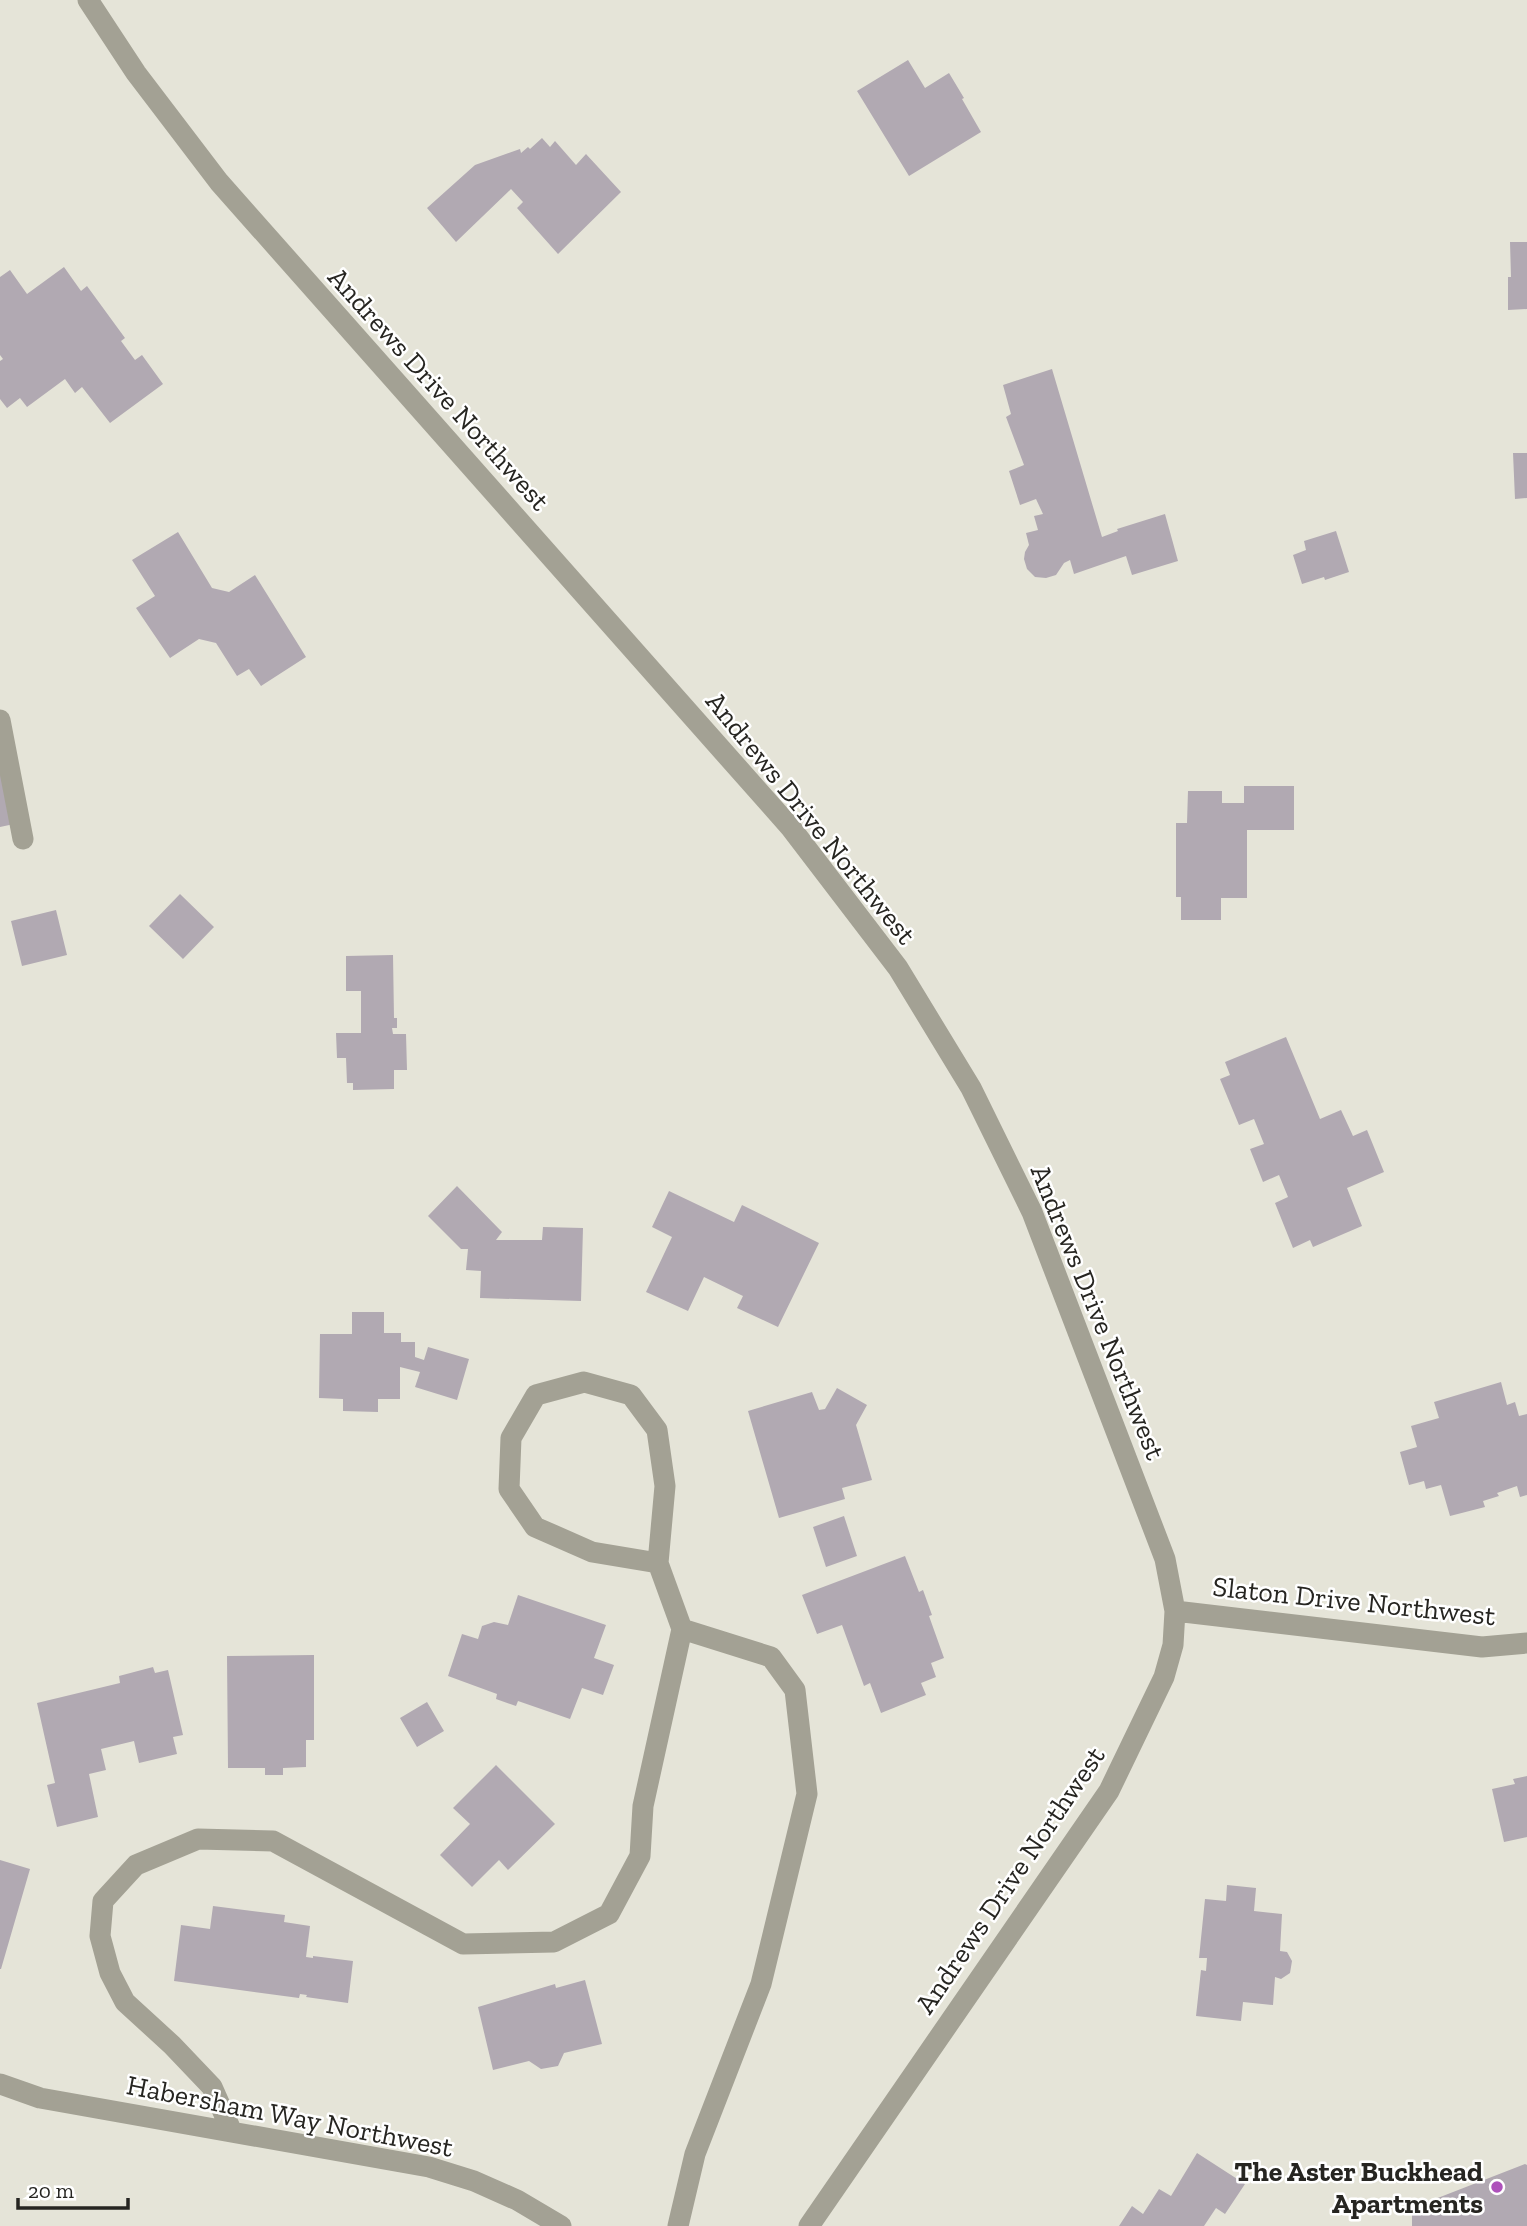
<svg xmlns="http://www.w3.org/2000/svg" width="1527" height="2226" viewBox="0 0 1527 2226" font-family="'Zilla Slab',serif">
  <rect width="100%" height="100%" fill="#e5e4d8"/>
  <path fill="#b1a9b2" d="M908 60 925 88 949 73 964 98 962 99 981 132 909 176 857 91Z
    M542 138 550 147 555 141 576 165 586 154 621 192 558 254 517 208 523 202 511 189 456 242 427 208 475 165 520 149 521 153 528 147 530 149Z
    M1510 242H1527V309L1508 310V277H1511Z
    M64 267 81 291 87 286 125 338 121 341 135 360 142 355 163 384 110 423 82 387 75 393 65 379 27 407 20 398 7 408 0 399V361L3 359 0 355V277L10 270 27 294Z
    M1052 369 1102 537 1118 531 1117 529 1165 514 1178 561 1132 575 1126 556 1074 574 1070 560 1064 563 1056 575 1046 578 1035 577 1027 569 1024 559 1025 552 1029 545 1026 533 1038 530 1034 516 1043 514 1036 499 1020 505 1009 471 1024 465 1006 417 1011 414 1003 385Z
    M1513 453H1527V498L1515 499Z
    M1336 531 1349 572 1325 580 1324 577 1302 584 1293 555 1306 550 1304 541Z
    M178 532 212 588 229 592 255 575 306 657 261 686 249 669 237 676 216 643 199 639 170 658 136 608 155 596 132 560Z
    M0 764 14 824 0 827Z
    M1244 786H1294V830H1247V898H1221V920H1181V897H1176V823H1187L1188 791H1222V803H1244Z
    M180 894 214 927 183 959 149 926Z
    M56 910 67 955 22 966 11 921Z
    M393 955 394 1018H397V1028H392L393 1034H406L407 1070H394V1089L353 1090V1083H347L346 1058H337L336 1033H361V991H346V956Z
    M1286 1037 1320 1119 1341 1110 1353 1136 1367 1130 1384 1172 1347 1188 1362 1226 1313 1247 1310 1240 1293 1248 1275 1203 1288 1197 1279 1175 1263 1182 1250 1149 1264 1144 1254 1119 1239 1125 1220 1079 1230 1075 1225 1062Z
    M457 1186 502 1232 496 1240H542L543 1227 583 1228 581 1301 480 1298 481 1271 466 1270 468 1249H461L428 1216Z
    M669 1191 734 1222 742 1205 819 1243 778 1327 737 1308 743 1296 704 1277 688 1311 646 1292 672 1237 652 1227Z
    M352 1312H384V1333H401V1342H415V1357L424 1360 428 1347 469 1359 457 1400 415 1387 420 1372 400 1367V1399H378V1412L343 1411V1399L319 1398 320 1334H352Z
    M1501 1382 1507 1405 1515 1402 1519 1416 1527 1414V1495L1520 1497 1517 1486 1497 1493 1499 1496 1483 1501 1485 1507 1450 1516 1441 1485 1426 1489 1424 1481 1409 1485 1400 1452 1417 1447 1411 1426 1439 1418 1434 1402Z
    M837 1388 867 1405 856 1425 872 1480 842 1488 845 1499 779 1518 748 1411 812 1392 819 1410 825 1409Z
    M844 1516 857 1556 826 1567 813 1527Z
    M905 1556 919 1592 923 1590 932 1615 929 1616 944 1658 931 1663 936 1677 921 1683 926 1695 881 1713 870 1683 864 1686 842 1625 817 1634 802 1595Z
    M518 1595 606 1625 594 1658 614 1665 603 1695 582 1688 570 1719 518 1701 516 1706 496 1699 497 1694 448 1676 462 1634 478 1639 482 1626 494 1622 508 1625Z
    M314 1655V1740H306V1767L283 1768V1775H265V1768H228L227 1656Z
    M153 1667 155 1673 168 1670 183 1735 173 1737 177 1754 139 1763 134 1741 101 1749 106 1770 89 1774 98 1817 57 1827 47 1785 55 1783 37 1703 120 1683 119 1676Z
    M427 1702 444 1731 417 1747 400 1718Z
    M496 1765 555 1824 508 1870 499 1860 472 1887 440 1855 470 1824 453 1808Z
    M1527 1776V1837L1504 1842 1492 1789 1515 1784 1513 1779Z
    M0 1860 30 1869 1 1969H0Z
    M1227 1885 1256 1888 1254 1911 1282 1914 1280 1951 1287 1952 1292 1961 1290 1973 1281 1979 1275 1977 1273 2005 1243 2002 1241 2021 1196 2016 1201 1970 1206 1971 1207 1958H1199L1205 1899 1226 1901Z
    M213 1906 285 1915 284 1922 310 1926 306 1957 313 1958V1956L353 1961 348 2003 306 1997 307 1995 300 1994 299 1998 174 1981 181 1925 210 1929Z
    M585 1980 602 2044 564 2053 558 2066 541 2069 529 2061 493 2070 478 2007 555 1984 556 1988Z
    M1197 2153 1245 2184 1225 2214 1216 2208 1204 2226H1119L1132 2206 1143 2214 1159 2189 1171 2196Z
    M1525 2164 1527 2165V2226H1412V2208Z"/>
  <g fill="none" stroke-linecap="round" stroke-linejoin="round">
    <path stroke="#a3a194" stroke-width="21" d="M88 0 136 73 219 182 791 828 898 968 971 1088 1032 1212 1165 1559 1175 1611 1173 1645 1164 1677 1109 1791 809 2226
      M0 720 23 839
      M1175 1611 1482 1647 1527 1643
      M0 2084 40 2098 429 2167 474 2181 517 2200 561 2226
      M232 2132 212 2087 172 2045 125 2002 110 1973 100 1936 103 1901 136 1865 198 1839 273 1841 463 1944 554 1942 609 1914 640 1856 643 1806 682 1629 658 1563 592 1552 535 1527 509 1489 511 1438 536 1395 584 1382 631 1395 657 1430 665 1486 658 1563
      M678 2226 695 2154 761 1984 807 1794 795 1690 771 1657 682 1629"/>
  </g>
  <circle fill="#ae51bb" stroke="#fff" stroke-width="2.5" cx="1497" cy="2187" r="7"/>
  <g text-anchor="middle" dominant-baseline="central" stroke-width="5" stroke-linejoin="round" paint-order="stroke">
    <g font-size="28" fill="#262521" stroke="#fff">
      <text transform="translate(439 389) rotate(48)">Andrews Drive Northwest</text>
      <text transform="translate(811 818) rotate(51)">Andrews Drive Northwest</text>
      <text transform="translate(1098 1312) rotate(68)">Andrews Drive Northwest</text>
      <text transform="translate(1354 1601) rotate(6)">Slaton Drive Northwest</text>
      <text transform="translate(1010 1880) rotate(-56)">Andrews Drive Northwest</text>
      <text transform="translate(290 2116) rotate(11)">Habersham Way Northwest</text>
    </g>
    <g font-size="28" font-weight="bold" fill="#262521" stroke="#fff" text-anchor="end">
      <text x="1483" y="2171">The Aster Buckhead<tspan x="1483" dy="32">Apartments</tspan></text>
    </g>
  </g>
  <path d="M18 2198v10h110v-10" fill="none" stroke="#262521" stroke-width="3.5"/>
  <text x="28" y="2198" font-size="21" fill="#262521" stroke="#ffffff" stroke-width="5" paint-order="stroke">20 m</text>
</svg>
